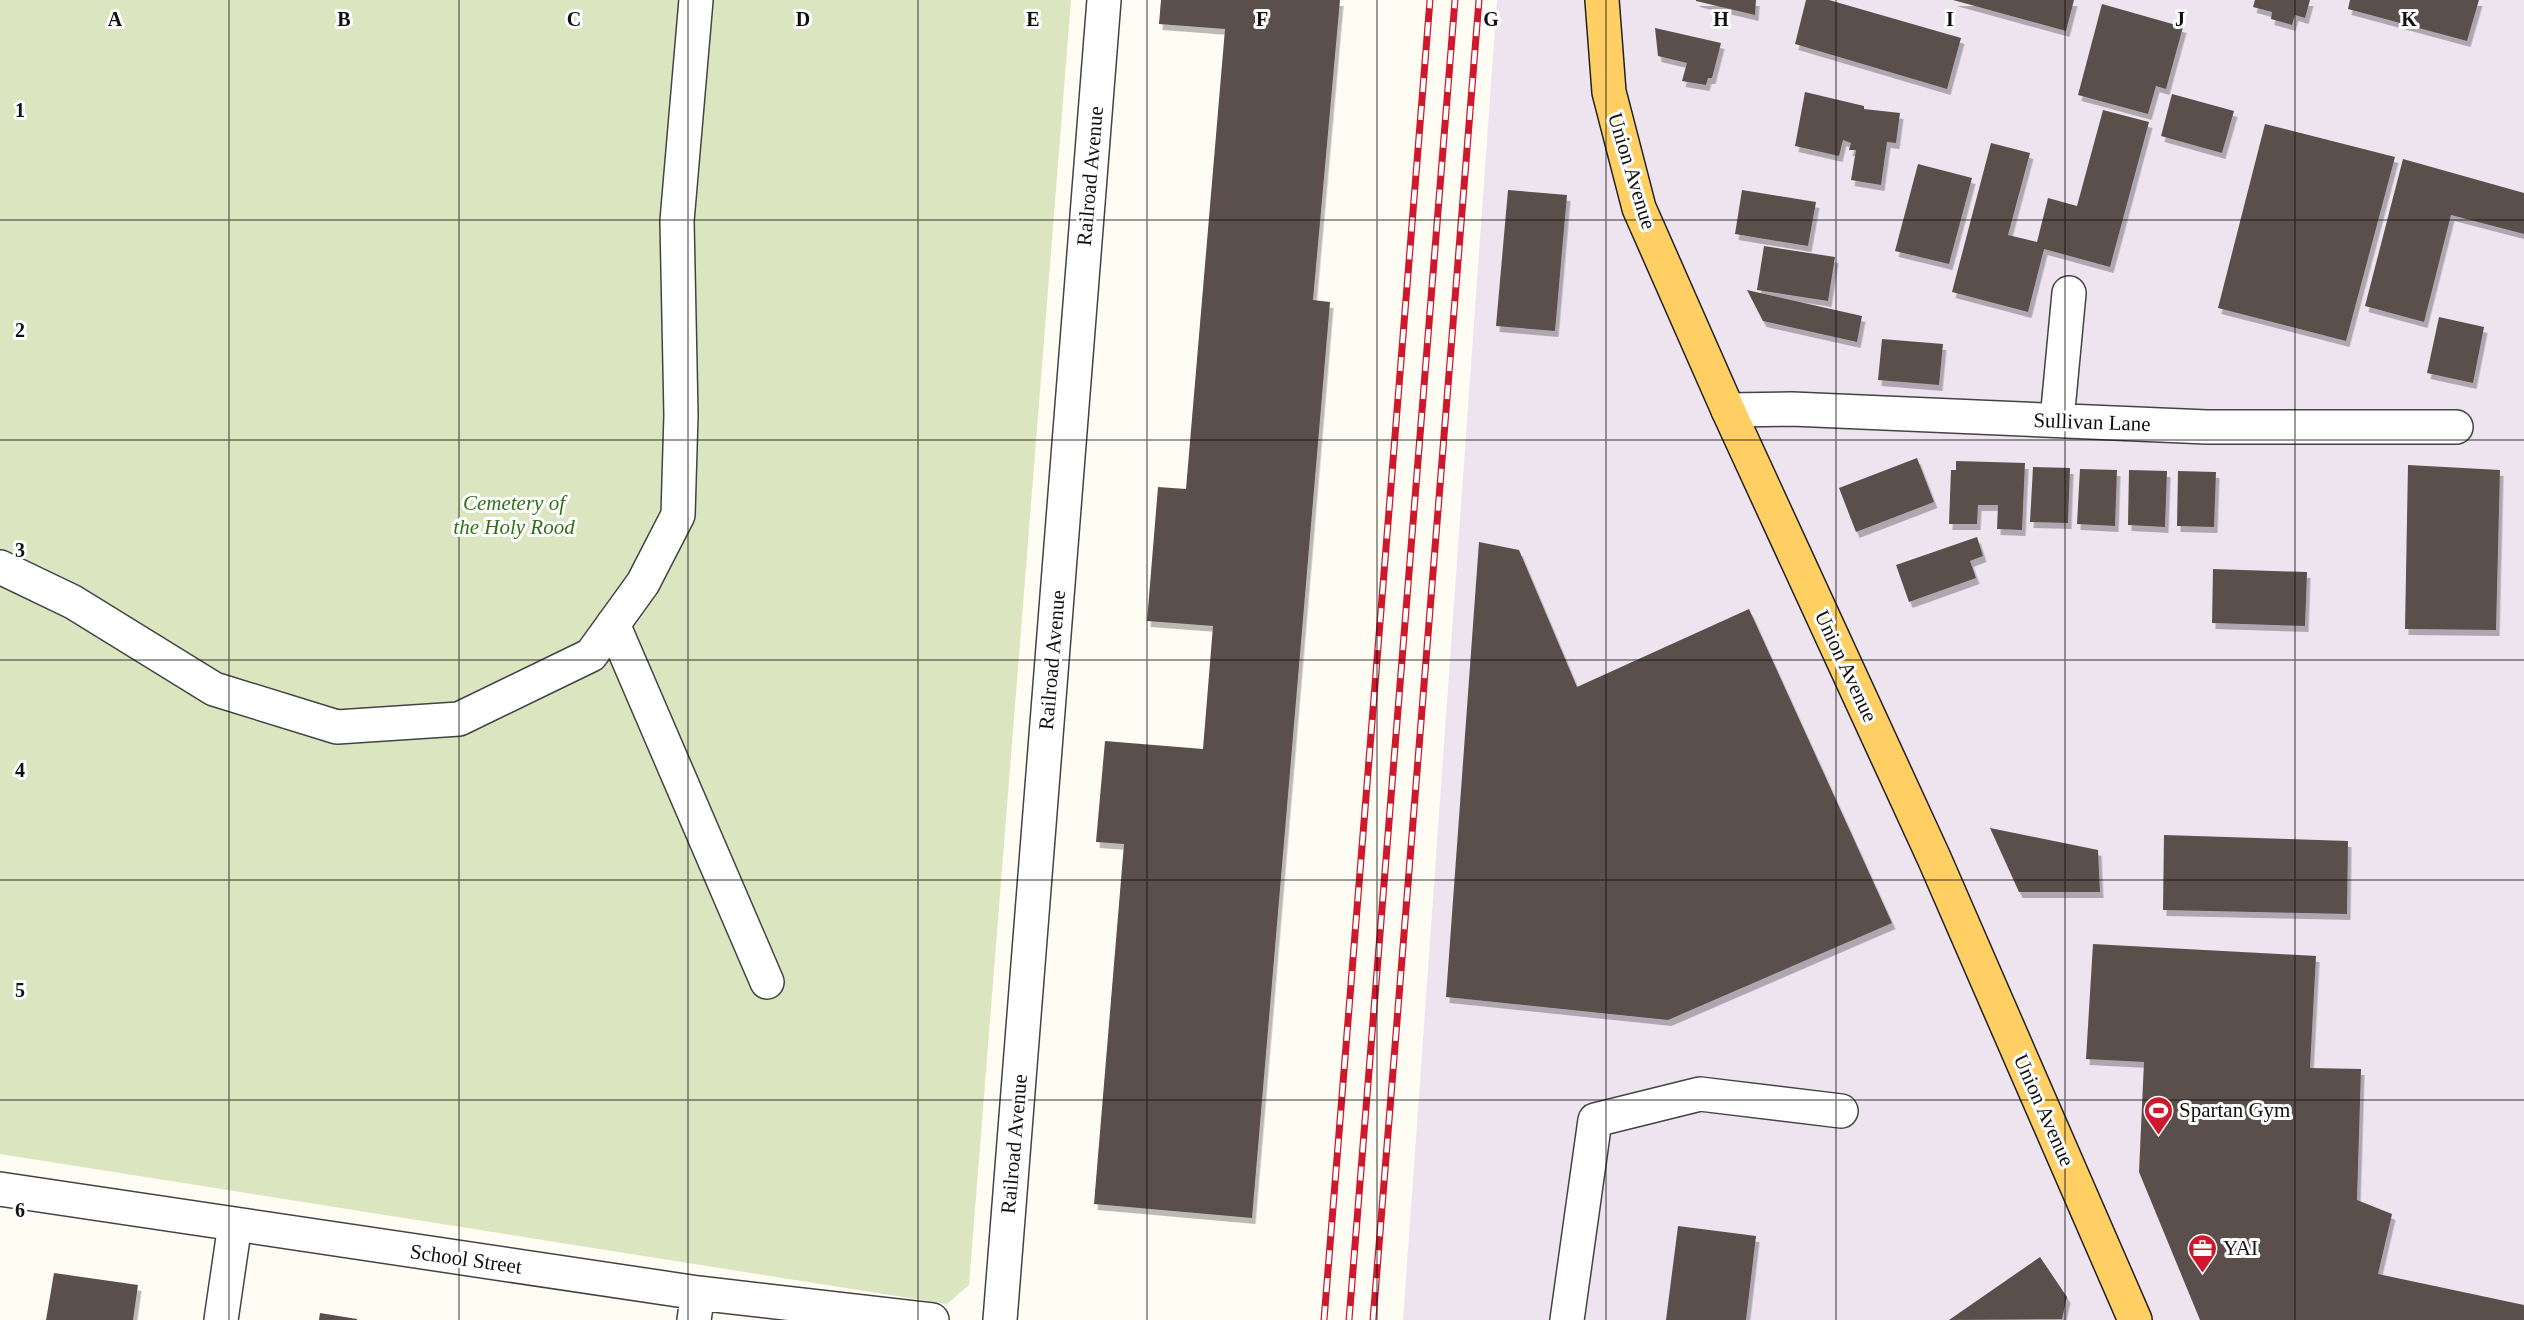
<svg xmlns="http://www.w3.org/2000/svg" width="2524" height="1320" viewBox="0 0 2524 1320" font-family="'Times New Roman',serif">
  <defs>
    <filter id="shadow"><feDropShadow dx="3.5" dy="6" stdDeviation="0" flood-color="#0004"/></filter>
  </defs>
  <rect width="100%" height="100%" fill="#fffcf3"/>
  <path fill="#ede4ef" d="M1497 0H2524V1320H1403Z"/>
  <path fill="#dbe5c0" d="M0 0H1071L969 1285 947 1304 0 1154Z"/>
  <path fill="#5a504b" filter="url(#shadow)" d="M1161 0H1340L1313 300 1330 302 1252 1218 1094 1204 1124 844 1096 842 1105 741 1203 749 1213 626 1147 621 1158 487 1186 489 1225 29 1159 24Z
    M1696 0H1756L1755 15 1696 1Z
    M1806 0H1829L1961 38 1947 89 1795 44Z
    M1953 0H2074L2066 31Z
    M2255 0H2310L2305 18 2295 15 2292 25 2271 19 2272 12 2253 7Z
    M2350 0H2479L2467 41 2348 9Z
    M2102 4 2183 27 2166 89 2156 86 2148 114 2078 95Z
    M1655 28 1721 43 1712 78H1708L1706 85 1682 81 1687 63 1658 56Z
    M1805 92 1864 106V109L1900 113 1896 143 1887 142 1881 185 1851 180 1856 150H1849L1851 143 1843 140 1839 156 1795 146Z
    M2172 94 2234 111 2222 153 2161 136Z
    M2103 110 2149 122 2110 267 2044 249 2028 312 1952 292 1991 143 2030 153 2008 235 2037 242 2048 198 2077 206Z
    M2265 124 2395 157 2346 341 2218 308Z
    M2403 159 2524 193V234L2451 215 2424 322 2365 306Z
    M1918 164 1972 178 1949 264 1895 251Z
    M1508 190 1567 195 1555 331 1496 326Z
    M1742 190 1816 202 1808 246 1735 234Z
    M1764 246 1835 257 1828 301 1757 290Z
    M1747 290 1862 316 1857 342 1763 321Z
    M2439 317 2484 327 2473 383 2427 373Z
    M1882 339 1943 344 1939 385 1878 380Z
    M1917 458 1934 502 1856 532 1839 488Z
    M1956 461 2025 463 2022 530 1997 529 1998 505H1978L1977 524H1949L1951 470H1956Z
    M2408 465 2500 470 2496 630 2405 629Z
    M2033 467 2070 468 2068 523 2030 522Z
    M2080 469 2117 470 2115 526 2077 524Z
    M2129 470 2167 471 2165 527 2128 525Z
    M2178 471 2216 472 2214 527 2177 526Z
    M1977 537 1983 556 1970 561 1976 578 1909 602 1896 565Z
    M1479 542 1519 550 1577 687 1749 609 1892 923 1668 1020 1446 997Z
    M2213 569 2307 572 2305 626 2212 623Z
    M1990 828 2098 850 2100 892H2019Z
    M2164 835 2348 841 2347 914 2163 910Z
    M2093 944 2316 956 2310 1068 2361 1069 2357 1200 2392 1214 2378 1274 2524 1305V1320H2200L2139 1172 2144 1062 2086 1059Z
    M1678 1226 1756 1236 1746 1320H1666Z
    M2040 1257 2067 1297 2062 1319 1949 1320Z
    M54 1273 138 1285 133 1320H46Z
    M320 1313 357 1319V1320H319Z"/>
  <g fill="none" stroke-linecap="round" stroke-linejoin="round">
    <defs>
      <path id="minor" d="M1728 410 1792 409 2207 427H2456
        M2057 420 2069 293
        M0 567 73 602 214 689 337 727 459 719 591 655 643 583 678 515 681 415 677 221 696 0
        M613 624 767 982
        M0 1189 698 1293 932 1320
        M221 1320 235 1224
        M694 1320 698 1293
        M1000 1320 1104 0
        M1567 1320 1595 1120 1700 1094 1841 1111"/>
      <path id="major" d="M1602 0 1609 92 1639 208 1728 410 1934 858 2135 1320"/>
    </defs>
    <use href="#minor" stroke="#434343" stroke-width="36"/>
    <use href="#major" stroke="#212121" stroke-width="36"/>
    <use href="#minor" stroke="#fff" stroke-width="33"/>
    <use href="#major" stroke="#ffcf63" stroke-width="33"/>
    <defs>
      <path id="rail" d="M1324 1320 1430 0
        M1349 1320 1455 0
        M1373 1320 1479 0"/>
    </defs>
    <use href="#rail" stroke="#d0182c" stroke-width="7"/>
    <use href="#rail" stroke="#fff" stroke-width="4.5" stroke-dasharray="14" stroke-linecap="butt"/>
  </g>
  <path fill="none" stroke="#101010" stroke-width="1.5" stroke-opacity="0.55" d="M229 0V1320M459 0V1320M688 0V1320M918 0V1320M1147 0V1320M1377 0V1320M1606 0V1320M1836 0V1320M2065 0V1320M2295 0V1320M0 220H2524M0 440H2524M0 660H2524M0 880H2524M0 1100H2524"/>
  <defs>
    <symbol id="stadium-pin" viewBox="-11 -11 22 30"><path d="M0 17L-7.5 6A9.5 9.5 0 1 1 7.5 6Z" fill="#d0182c" stroke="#fff"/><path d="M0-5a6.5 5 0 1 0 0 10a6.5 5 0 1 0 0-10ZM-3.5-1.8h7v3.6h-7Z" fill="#fff"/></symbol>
    <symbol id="office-pin" viewBox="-11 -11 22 30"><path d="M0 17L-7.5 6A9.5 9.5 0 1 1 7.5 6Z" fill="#d0182c" stroke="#fff"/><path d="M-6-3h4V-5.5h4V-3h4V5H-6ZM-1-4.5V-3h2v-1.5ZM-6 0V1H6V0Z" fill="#fff"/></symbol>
  </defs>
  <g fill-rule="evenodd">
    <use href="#stadium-pin" x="2142" y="1094" width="33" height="45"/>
    <use href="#office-pin" x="2186" y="1232" width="33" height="45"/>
  </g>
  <g text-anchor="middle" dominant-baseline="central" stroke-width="6" stroke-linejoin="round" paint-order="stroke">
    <g font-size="21" fill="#101010" stroke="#fff">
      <text transform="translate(1632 171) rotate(73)">Union Avenue</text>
      <text transform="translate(1090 176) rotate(-85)">Railroad Avenue</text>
      <text transform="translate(2092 422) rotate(2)">Sullivan Lane</text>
      <text transform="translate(1052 660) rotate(-85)">Railroad Avenue</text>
      <text transform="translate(1846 666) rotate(65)">Union Avenue</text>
      <text transform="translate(2044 1110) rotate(66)">Union Avenue</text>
      <text transform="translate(1014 1144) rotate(-85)">Railroad Avenue</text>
      <text transform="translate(466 1259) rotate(8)">School Street</text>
    </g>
    <g font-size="21" font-style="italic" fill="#307018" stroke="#fff">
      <text x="514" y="503">Cemetery of<tspan x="514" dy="24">the Holy Rood</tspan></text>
    </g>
    <g font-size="21" fill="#101010" stroke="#fff" text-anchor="start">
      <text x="2179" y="1110">Spartan Gym</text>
      <text x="2223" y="1248">YAI</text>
    </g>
  </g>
  <g font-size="20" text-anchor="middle" font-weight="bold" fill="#101010" stroke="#fff" stroke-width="6" stroke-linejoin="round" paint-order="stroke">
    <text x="115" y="26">A</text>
    <text x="344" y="26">B</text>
    <text x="574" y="26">C</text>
    <text x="803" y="26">D</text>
    <text x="1033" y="26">E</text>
    <text x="1262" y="26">F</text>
    <text x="1491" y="26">G</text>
    <text x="1721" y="26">H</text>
    <text x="1950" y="26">I</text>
    <text x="2180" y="26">J</text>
    <text x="2409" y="26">K</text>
    <text x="20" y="117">1</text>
    <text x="20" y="337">2</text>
    <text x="20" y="557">3</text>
    <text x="20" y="777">4</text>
    <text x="20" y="997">5</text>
    <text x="20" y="1217">6</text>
  </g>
</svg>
